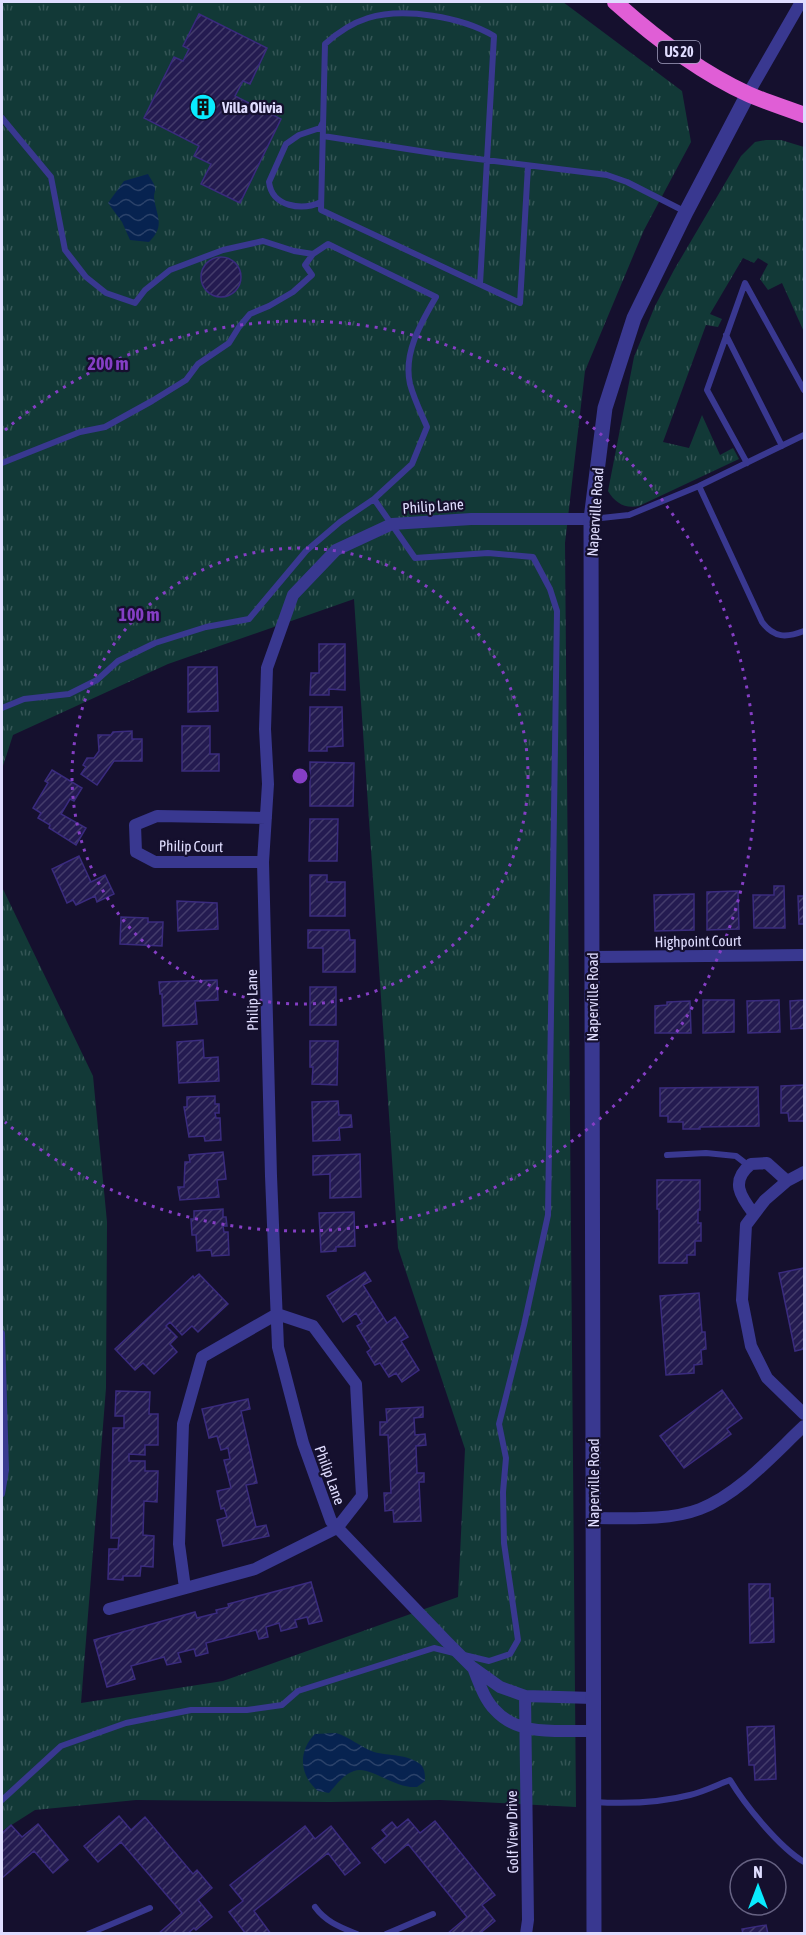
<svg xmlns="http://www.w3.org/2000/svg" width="806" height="1935" viewBox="0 0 806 1935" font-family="'Asap Condensed',sans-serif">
  <defs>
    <pattern id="grass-tufts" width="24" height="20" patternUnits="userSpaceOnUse" patternTransform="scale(1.5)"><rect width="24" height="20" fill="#123937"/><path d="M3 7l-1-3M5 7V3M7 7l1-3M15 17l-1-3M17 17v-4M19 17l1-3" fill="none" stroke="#345555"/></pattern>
    <pattern id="water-waves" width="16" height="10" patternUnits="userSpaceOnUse" patternTransform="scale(1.5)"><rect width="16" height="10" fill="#072350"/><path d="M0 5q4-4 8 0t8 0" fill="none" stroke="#2b426a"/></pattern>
    <pattern id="building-hatch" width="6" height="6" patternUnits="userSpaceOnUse" patternTransform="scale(1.5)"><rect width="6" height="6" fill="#241b51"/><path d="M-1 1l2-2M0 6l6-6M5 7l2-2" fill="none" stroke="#443c6b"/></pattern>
  </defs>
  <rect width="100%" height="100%" fill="#15102e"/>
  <path fill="url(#grass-tufts)" d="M2 2H563L682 91 691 142 644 230 585 371 565 543 576 1807 440 1800 330 1802 136 1800 35 1810 2 1831V887L93 1076 107 1222 106 1388 81 1703 223 1681 458 1597 465 1449 398 1248 354 599 168 664 13 735 2 769Z
    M766 140H781L804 147V332L782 283 768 290 760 279 768 264 758 258 754 263 743 258 710 314 722 319 718 327 706 325 663 442 689 448 702 415 720 455 733 448 739 459 639 506C625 509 615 503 608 491L634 357 655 306 674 270 741 156 755 142Z"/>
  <path fill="url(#water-waves)" d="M148 174C150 178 154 183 155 187 156 190 154 193 154 197 156 216 166 225 149 242L130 240 122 222 108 203 124 181Z
    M336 1733C350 1737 360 1747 374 1752 389 1756 407 1754 420 1764 425 1768 425 1775 425 1781L417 1787C394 1789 370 1765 354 1771 344 1774 336 1785 329 1793L318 1791C299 1775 298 1751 315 1734Z"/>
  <path fill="url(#building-hatch)" stroke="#3a2b7e" stroke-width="1.5" d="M199 14 267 48 250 84 243 81 235 96 281 119 240 203 201 184 211 164 194 156 199 146 144 118 174 57 183 61 189 49 183 46Z
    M201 277a20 20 0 1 1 40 0a20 20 0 1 1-40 0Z
    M319 644H345V690L329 689V695H310L311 673H319Z
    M188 667H217L218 711 188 712Z
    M310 707H342L343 746 327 747V751H309Z
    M182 726H210V754H219V771H182Z
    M132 731V739H142V761H114L97 785 81 774 86 767 83 765 87 758H94L99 751 98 735H111L113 732Z
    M310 762 354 763 353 806H310Z
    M52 770 82 788 74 801 70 799 61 814 86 828 76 845 49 828 50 825 38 818 41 813 33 808 48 783 45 781Z
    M310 819H338L337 861H309Z
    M79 856 91 882 105 875 114 894 97 902 95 896 76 905 73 900 67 903 52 869Z
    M310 875H327V882H345V916H310Z
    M774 886H784L785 928H754L753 895H774Z
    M738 891 739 929 707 930V892Z
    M694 894V930L655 931 654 895Z
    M798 896H804V924H799Z
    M177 901 217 903 218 929 178 931Z
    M121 917 148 918V922H163L162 946 120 944Z
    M308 930H349L350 940H355V972H323V948H308Z
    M217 980 218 1000 195 1001 197 1024 163 1026 162 994H160L159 982Z
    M310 987H336V1025H310Z
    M703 1000H734V1032L703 1033Z
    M779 1000 780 1032 748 1033 747 1001Z
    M804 1000V1028L791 1029 790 1001Z
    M690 1001 691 1033H655V1006L667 1005V1002Z
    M203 1040 204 1058 218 1057 219 1081 179 1083 177 1042Z
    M310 1041H338L337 1085 312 1084 313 1067H310Z
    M804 1085V1126V1121H789L788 1113H781V1086Z
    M758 1087 759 1126 700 1127V1129H683V1122H668V1116H660V1088Z
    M215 1096V1104H219V1113H215L216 1118H220L221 1140 205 1141 204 1136 189 1137 184 1107H187V1097Z
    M338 1101 339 1115H351L352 1127 339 1128 340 1140 313 1141 312 1102Z
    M223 1152 226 1179 217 1180 219 1197 180 1200 178 1187H184L185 1162H190L189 1155Z
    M360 1154 361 1197 330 1198V1174L313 1175V1156Z
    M657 1180H700V1210H698V1223H701V1241H695V1255H687V1263H659V1209H657Z
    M223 1209V1217H226L227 1226H223L224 1232H228L229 1255 212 1256 211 1250 197 1251 196 1235H192L191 1219H194V1211Z
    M354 1212 355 1246 336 1247V1251L321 1252 319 1213Z
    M804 1268V1349L795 1351 779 1273Z
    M365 1272 371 1281 363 1285 387 1323 395 1317 408 1337 401 1341 419 1370 402 1382 396 1373 389 1377 380 1363 375 1365 367 1352 371 1349 357 1326 362 1323 356 1313 343 1322 327 1296Z
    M199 1274 228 1304 198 1332 192 1326 182 1335 170 1322 166 1326 177 1337 170 1344 177 1352 154 1374 143 1363 135 1370 115 1349 193 1276 194 1278Z
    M699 1293 702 1332H705L706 1349 701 1350 702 1364 694 1365V1373L666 1375 660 1296Z
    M722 1390 742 1418 727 1429 731 1434 684 1468 660 1436Z
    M116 1391 150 1392 149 1414H158V1445H145V1455L129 1454V1461H145V1471H158L157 1502 144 1501 143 1535 154 1536 153 1567 141 1566 140 1576H123V1580L108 1579 109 1549H118L119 1538H111L113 1428H124V1416H115Z
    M248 1399 250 1409 241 1411 257 1483 246 1485 256 1527 266 1525 269 1536 223 1546 217 1520 227 1517 224 1508 221 1509 217 1491 231 1488 224 1460 230 1459 228 1448 221 1450 217 1436 209 1438 202 1409Z
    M423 1407V1417L414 1418 415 1435 425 1434 426 1445 416 1446 417 1473H424V1482H419L421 1521 394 1522 393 1510 385 1511 384 1493H391L388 1435H380V1422H387L386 1409Z
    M311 1582 322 1621 309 1624 307 1617 295 1620 297 1627 281 1631 279 1623 266 1627 268 1637 259 1639 256 1630 206 1643 208 1653 196 1656 194 1649 178 1653 181 1662 167 1665 164 1657 131 1666 135 1679 107 1687 94 1640 195 1612 197 1618 217 1613 216 1610 229 1607 228 1604Z
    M749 1584H770V1598H773L774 1642 750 1643Z
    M774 1726 776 1779 755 1780 754 1765H749L747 1727Z
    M119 1816 131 1830 145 1817 193 1874 197 1870 212 1888 198 1900 212 1917 196 1930 194 1928 187 1934H158L182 1913 121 1842 98 1862 84 1846Z
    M408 1819 420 1833 435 1821 495 1895 482 1905 495 1921 479 1934H447L467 1917 408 1844 385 1863 372 1848 387 1836 382 1830 392 1822 397 1828Z
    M38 1824 68 1860 53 1873 34 1851 2 1878V1833L11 1825 22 1837Z
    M305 1826 315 1839 331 1826 360 1863 345 1875 328 1853 254 1911 271 1934H246L229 1912 243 1901 230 1885Z
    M766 1925 768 1934H743L742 1929Z"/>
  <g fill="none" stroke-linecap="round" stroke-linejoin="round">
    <path stroke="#393890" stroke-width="6" d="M2 118 51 177 65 250 86 277 106 293 135 303 145 290 170 270 223 250 263 241 294 251 313 254 328 244 436 297C421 323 403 353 410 384 414 399 421 413 427 427L412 464 374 499 415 558 488 553 533 557 550 589 557 611 548 1215 524 1325 499 1424 506 1458 503 1492 504 1543 518 1640 510 1654 489 1661 464 1655
      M323 136 446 155 607 175 627 182 686 212
      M321 202C302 211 272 207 269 182L286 144 299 135 320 128 323 122
      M480 284 494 36C462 17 404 7 368 18 352 23 337 33 325 44L321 210 520 303 528 166
      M726 335 782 446
      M2 463 80 432 105 427 152 401 186 380 198 364 229 343 239 327 250 314 269 306 293 292 312 275 305 265 313 254
      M747 463 707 390 745 283 804 390
      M699 486 762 622C774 638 786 638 804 631
      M592 519 629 515 699 486 804 435
      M2 708 24 699 69 694 97 680 118 661 155 643 206 627 249 619 306 551 340 522 374 499
      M667 1155 706 1153 736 1156 749 1166
      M2 1333 6 1470 2 1494
      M2 1800 61 1746 126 1723 191 1710H247L282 1705 298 1691 434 1648 454 1653
      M594 1802C626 1804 659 1803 690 1795 703 1792 717 1785 730 1780 745 1805 779 1847 804 1862
      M315 1907C326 1922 340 1927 357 1934
      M88 1934 150 1908
      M386 1934 433 1914"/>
    <path stroke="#393890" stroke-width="12" d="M748 94 801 2
      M591 519H471L392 524 336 550 293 595 267 668 265 729 268 784 263 862 271 1176 278 1347 303 1443 331 1521 446 1641 472 1667 500 1687 525 1696 593 1698
      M263 862H155L136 852 135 825 157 816 266 818
      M592 957 804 955
      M804 1172 787 1181 765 1200 746 1225 742 1300 751 1346 767 1378 804 1414
      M754 1214C740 1196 730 1181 751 1164L767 1163 787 1181
      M593 1518C626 1518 669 1521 700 1509 739 1494 774 1454 804 1426
      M109 1609 255 1569 337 1528 362 1496 356 1384 313 1326 277 1314 202 1357 183 1424 179 1544 185 1588
      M473 1668C479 1682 484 1699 495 1710 519 1737 560 1730 593 1731
      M525 1696 528 1920 526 1934"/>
    <path stroke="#393890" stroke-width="15" d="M594 1934 591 519 605 408 634 318 686 212 748 94"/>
    <path stroke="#e05ed6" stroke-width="16" d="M615 2C654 37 700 72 748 94 766 102 786 108 804 115"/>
  </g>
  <g fill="none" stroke="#853ec5" stroke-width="3" stroke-dasharray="3 6">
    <circle cx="300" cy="776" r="228"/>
    <path d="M5 430A455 455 0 1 1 5 1122"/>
  </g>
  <defs>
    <symbol id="building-disc" viewBox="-11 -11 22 22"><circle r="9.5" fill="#09ecff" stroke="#15102e"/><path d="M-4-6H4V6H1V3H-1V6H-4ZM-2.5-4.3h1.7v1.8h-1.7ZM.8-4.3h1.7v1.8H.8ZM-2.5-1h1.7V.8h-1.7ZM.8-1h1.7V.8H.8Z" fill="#111"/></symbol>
  </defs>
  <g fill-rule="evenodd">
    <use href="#building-disc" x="188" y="92" width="30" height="30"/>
  </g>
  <g text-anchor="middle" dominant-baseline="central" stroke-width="4.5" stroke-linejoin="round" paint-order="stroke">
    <rect fill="#15102e" stroke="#a3a0c0" stroke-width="1.5" x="658" y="41" width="42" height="22" rx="4.5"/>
    <g font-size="14" font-weight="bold" fill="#e0ddff">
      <text x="679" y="52">US 20</text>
    </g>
    <g font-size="15" font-weight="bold" fill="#e0ddff" stroke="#15102e" text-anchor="start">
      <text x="222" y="107">Villa Olivia</text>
    </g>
    <g font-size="15" fill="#e0ddff" stroke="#15102e">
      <text transform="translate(433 506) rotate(-4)">Philip Lane</text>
      <text transform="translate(595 512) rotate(-86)">Naperville Road</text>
      <text transform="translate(191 846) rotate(1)">Philip Court</text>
      <text transform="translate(698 941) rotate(-1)">Highpoint Court</text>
      <text transform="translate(592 997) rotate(-90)">Naperville Road</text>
      <text transform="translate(252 1000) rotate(-91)">Philip Lane</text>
      <text transform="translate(330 1475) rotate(70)">Philip Lane</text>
      <text transform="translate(593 1483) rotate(-90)">Naperville Road</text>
      <text transform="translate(512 1832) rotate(-91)">Golf View Drive</text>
    </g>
  </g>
  <circle cx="300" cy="776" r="9" fill="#853ec5" stroke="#15102e" stroke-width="3"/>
  <g font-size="18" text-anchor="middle" font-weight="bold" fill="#853ec5" stroke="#15102e" stroke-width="4.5" stroke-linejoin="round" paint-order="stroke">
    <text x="108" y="370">200 m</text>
    <text x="139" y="621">100 m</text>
  </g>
  <rect width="806" height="1935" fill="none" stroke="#e0ddff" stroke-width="6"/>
  <g transform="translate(758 1887)"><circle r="28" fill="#15102e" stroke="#666282" stroke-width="1.5"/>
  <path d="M0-4.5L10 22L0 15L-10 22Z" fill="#09ecff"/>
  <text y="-9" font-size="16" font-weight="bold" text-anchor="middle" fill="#e0ddff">N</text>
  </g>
</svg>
